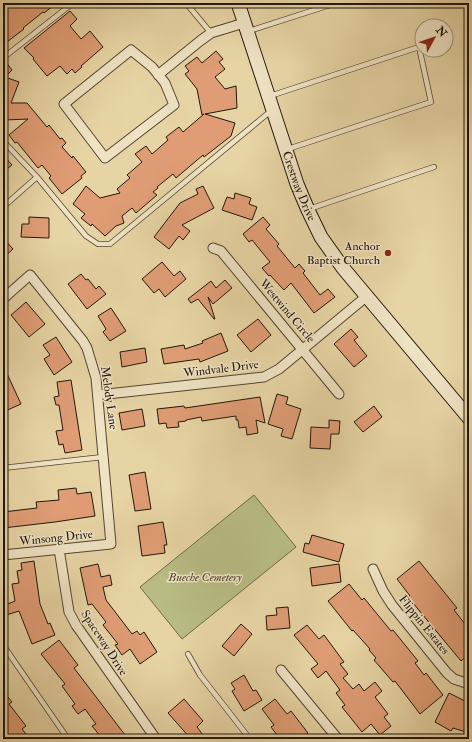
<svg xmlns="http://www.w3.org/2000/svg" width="472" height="742" viewBox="0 0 472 742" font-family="'IM FELL Double Pica',serif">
  <rect width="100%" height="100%" fill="#e7d4a4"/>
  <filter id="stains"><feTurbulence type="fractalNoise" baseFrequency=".005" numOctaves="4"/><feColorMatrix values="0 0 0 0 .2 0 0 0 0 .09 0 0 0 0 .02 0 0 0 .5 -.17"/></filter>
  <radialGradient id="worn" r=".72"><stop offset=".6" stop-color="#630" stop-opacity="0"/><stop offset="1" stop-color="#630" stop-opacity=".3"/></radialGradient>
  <path fill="#b8bc84" stroke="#6c6a48" d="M254 495 296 547 182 639 140 587Z"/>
  <path fill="#e09d75" stroke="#21170d" d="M6 3H57L44 13 43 12 23 28 24 29 3 45V6Z
    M70 11 77 19 70 26 81 39 90 31 103 47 81 66 82 67 75 73 72 69 67 74 60 66 47 76 33 59 34 58 24 48Z
    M216 51 223 59 219 62 225 69 215 77 225 89 236 86 237 108 205 114 235 123 231 136 204 157 203 155 176 178 173 174 157 187 158 188 153 192 157 195 136 213 132 208 122 216 124 223 116 226 105 236 92 224 91 226 81 218 85 214 73 204 86 186 100 198 120 193 117 189 130 178 127 175 142 162 135 154 146 146 152 154 168 140 166 137 179 127 183 132 204 114 202 115 197 89 185 74 189 71 185 66 197 57 202 63Z
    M5 61 12 70 5 77 19 82 11 103H27L47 127 49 125 60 139 62 138 66 143 62 147 72 158 73 156 86 172 81 176 82 178 62 194 49 178 51 176 42 165 38 168 17 142 15 143 9 135 28 119 5 120 4 123H3V62Z
    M3 155 12 165 3 172Z
    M203 186 214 208 182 225 190 231 183 240 179 236 169 249 154 237 180 203 198 194 196 189Z
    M235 193 251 198 249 204 257 207 252 220 222 210 227 197 234 199Z
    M29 217 49 218V238L21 237 22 224H29Z
    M263 217 270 225 266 229 279 244 277 246 295 268 299 264 305 271 303 273 320 295 328 289 335 297 314 313 291 283 284 290 270 275 269 276 262 268 270 262 252 240 249 242 243 234Z
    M3 238 13 249 3 258Z
    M162 262 174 276 180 271 186 279 165 297 159 289 154 293 142 279Z
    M81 274 86 280 88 279 96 289 99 286 106 294 87 309 68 284Z
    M225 280 232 288 213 304 208 297 215 319H214L198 299 191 303 188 299 211 281 216 288Z
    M26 302 45 324 29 337 11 315Z
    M111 308 126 331 110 341 103 332 106 329 98 316Z
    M258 319 271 335 251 352 237 335Z
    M351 329 358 337 354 340 367 356 354 367 334 344Z
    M221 333 228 351 200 362 199 359 164 364 161 349 184 345 185 349 203 343 202 341Z
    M56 337 72 362 54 375 44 359 50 355 43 345Z
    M145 348 147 362 122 367 120 352Z
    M3 365 21 404 3 412Z
    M71 380 82 450 65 453 63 444 59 445 56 431 63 430 62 424 59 405H56L54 397 59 396 57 382Z
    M277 394 288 397 286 404 301 409 292 439 281 436 283 429 268 424Z
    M260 397 265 423 256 420 258 433 247 435 246 427 239 428 238 420H236V416L202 421 201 417 186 420V421L178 422 179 427 167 428 166 423 159 424 157 409 184 406 185 408Z
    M374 406 382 417 363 432 354 422Z
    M142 409 145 426 122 430 119 413Z
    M329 420 340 421 339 434H331L330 449 310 448 311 427 329 428Z
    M145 472 151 509 135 511 129 475Z
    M76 488 77 494 91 492 95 516 55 522 3 528V512L37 508 36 502 59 500 58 490Z
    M163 522 167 545H164L165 553 142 556 138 526Z
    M312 535 344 544 339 562 303 552 305 543 309 544Z
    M34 561 40 604 48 624 50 623 55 635 32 644 19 611 3 616V606L15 601 12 584 19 583 17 571 22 570 21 563Z
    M419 561 457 608 454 610 469 629V654L461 661 408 597 410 596 397 579Z
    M98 564 101 577 110 575 112 585 103 587 106 600 132 634 137 631 140 635 144 632 157 652 140 664 130 649 122 655 115 645 118 644 103 625 106 622 92 604 88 605 80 568Z
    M339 564 341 582 312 586 310 568Z
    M349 584 362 600 364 598 391 631 393 630 418 661 415 663 424 675 426 673 443 695 420 714 395 681 393 682 374 660 376 658 369 650 370 649 353 630 352 631 328 601Z
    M288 607 290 628 267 630 266 616 277 615 276 608Z
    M241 624 252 634 234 656 222 646Z
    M307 625 319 639 324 635 344 662 340 664 348 674 343 678 353 689 359 684 364 691 375 682 382 691 375 697 388 714 384 717 391 726 380 735 371 724 362 732 342 707 345 705 336 693 340 690 326 671 318 678 311 669 318 664 294 635Z
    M59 640 78 665 74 668 125 735 120 739H107L104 735 101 737 92 726 96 724 85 709 78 714 72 706 75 704 62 686 65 684 41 654Z
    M244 675 253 691 256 690 262 700 244 711 232 691 235 689 231 683Z
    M3 691 12 702 9 704 26 726 22 729 30 739H9L3 731Z
    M449 693 469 703V733L453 728 451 731 435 722Z
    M184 699 203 721 197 727 206 739H191L168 713Z
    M275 699 287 714 291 711 308 733 300 739H280L271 727 274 725 262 709Z"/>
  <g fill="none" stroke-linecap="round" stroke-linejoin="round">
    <defs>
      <path id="lane" d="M186 3 211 33
        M249 31 336 3
        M3 58 73 3
        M270 96 419 47 431 102 288 149
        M3 141 37 177 86 236 98 244H110L272 110
        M3 207 37 177
        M309 209 434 167
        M3 468 103 457
        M3 645 68 739
        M188 654 200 675 250 739"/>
      <path id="street" d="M131 50 152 67 165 83 174 105 105 158 64 104Z
        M158 75 200 41 211 33 244 23
        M213 248 221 251 339 394
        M3 299 30 275 83 341 87 348 96 378 111 544 3 555
        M98 395 264 377 279 369 367 296
        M59 549 69 612 76 625 156 739
        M373 569 383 591 392 605 447 673 454 679 469 684
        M281 670 338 739"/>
      <g id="secondary">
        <path id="s1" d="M238 3 297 184 308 210 321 237 343 268 469 418"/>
      </g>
    </defs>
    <use href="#lane" stroke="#524633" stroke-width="6"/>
    <use href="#street" stroke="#524633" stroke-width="11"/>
    <use href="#secondary" stroke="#21170d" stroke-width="15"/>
    <use href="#lane" stroke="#efe3c4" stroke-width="4.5"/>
    <use href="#street" stroke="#efe3c4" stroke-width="9"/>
    <use href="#secondary" stroke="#efe3c4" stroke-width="13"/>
  </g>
  <circle fill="#8f2418" stroke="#efe3c4" stroke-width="1.5" cx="388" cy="253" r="4"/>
  <g text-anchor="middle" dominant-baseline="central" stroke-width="3" stroke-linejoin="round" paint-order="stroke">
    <g font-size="12" fill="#21170d" stroke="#efe3c4">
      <text stroke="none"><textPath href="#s1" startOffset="193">Crestway Drive</textPath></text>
      <text transform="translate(287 311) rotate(50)">Westwind Circle</text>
      <text transform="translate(221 369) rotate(-7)">Windvale Drive</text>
      <text transform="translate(109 398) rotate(82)">Melody Lane</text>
      <text transform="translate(56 538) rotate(-6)">Winsong Drive</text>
      <text transform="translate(424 625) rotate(51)">Flippin Estates</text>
      <text transform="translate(104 643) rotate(57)">Spaceway Drive</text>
    </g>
    <g font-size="12" fill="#21170d" stroke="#efe3c4" text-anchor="end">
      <text x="380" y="246">Anchor<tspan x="380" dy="14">Baptist Church</tspan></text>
    </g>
    <g font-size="12" font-style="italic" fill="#4e4931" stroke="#efe3c4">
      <text x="205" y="577">Bueche Cemetery</text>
    </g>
  </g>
  <rect width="472" height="742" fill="none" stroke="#e7d4a4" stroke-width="16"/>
  <rect x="4" y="4" width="464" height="734" fill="none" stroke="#21170d" stroke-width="2"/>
  <rect x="8" y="8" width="456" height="726" fill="none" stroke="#21170d"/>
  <g transform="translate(434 38) rotate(50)"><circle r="19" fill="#efe3c4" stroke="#9d917b"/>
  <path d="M0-3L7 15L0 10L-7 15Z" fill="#8f2418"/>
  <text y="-6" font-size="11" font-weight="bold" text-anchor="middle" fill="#21170d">N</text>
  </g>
  <rect width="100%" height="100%" filter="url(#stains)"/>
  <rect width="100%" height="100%" fill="url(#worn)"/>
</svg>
